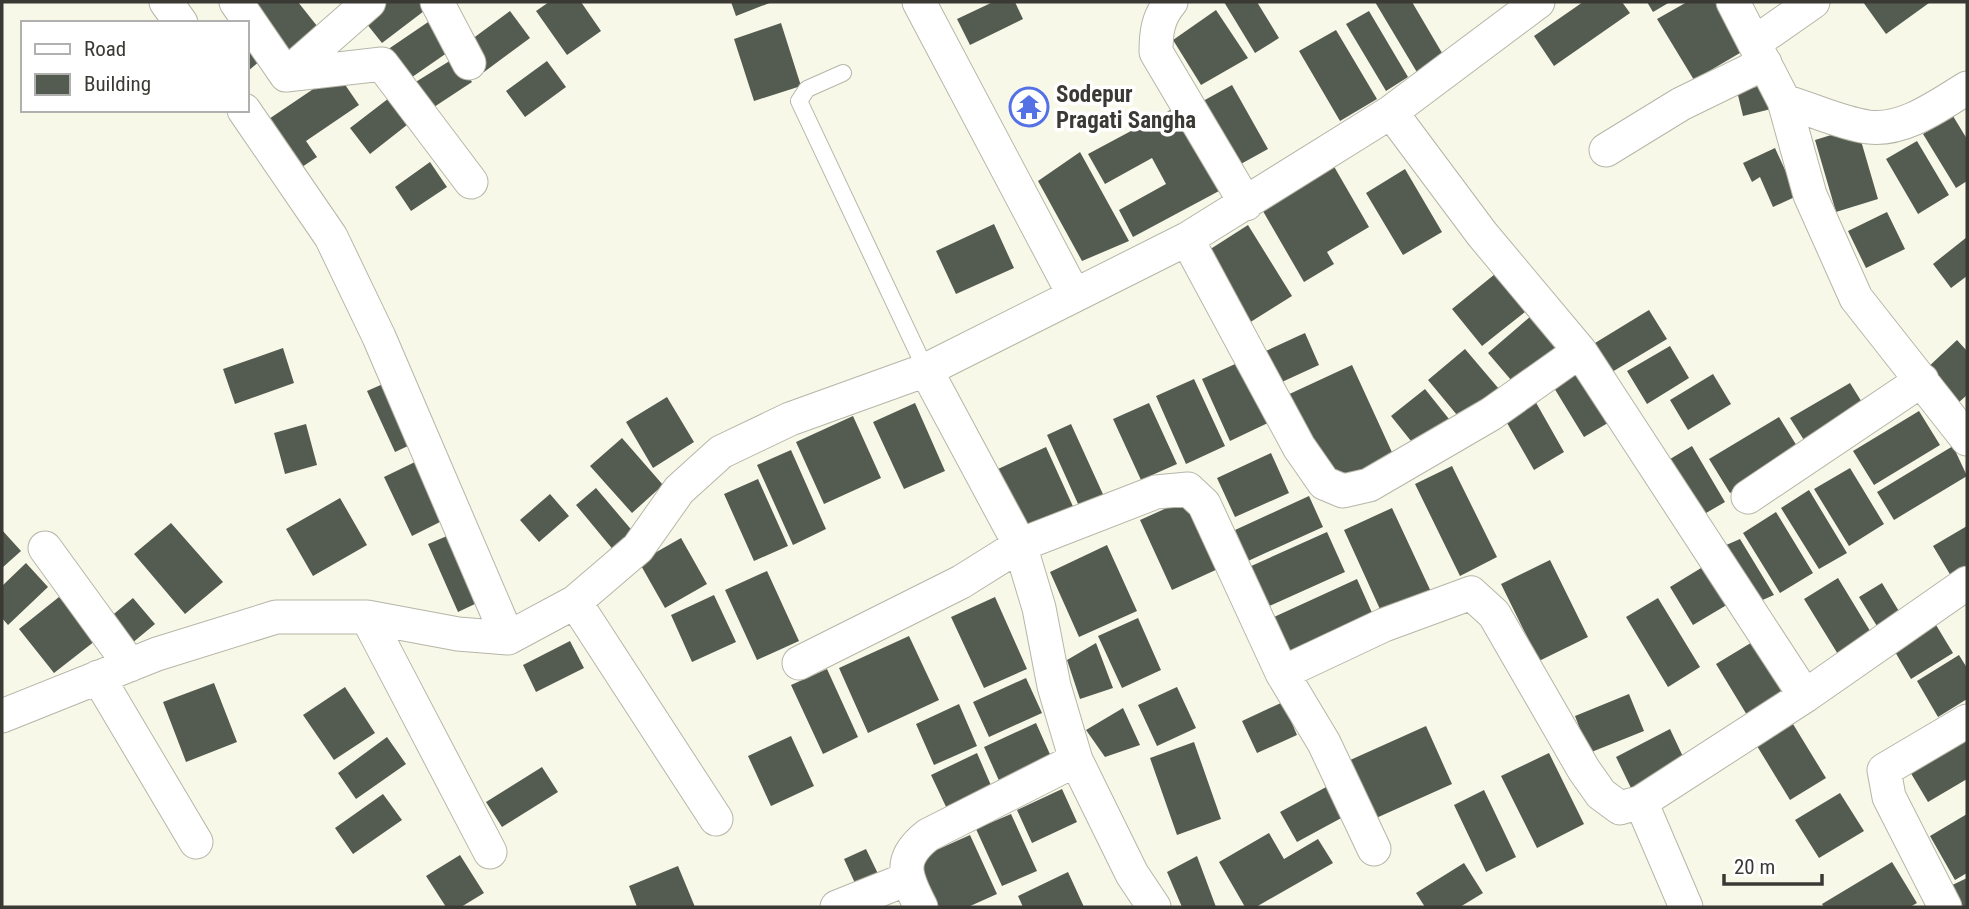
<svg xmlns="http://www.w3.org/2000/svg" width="1969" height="909" viewBox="0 0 1969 909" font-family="'Roboto Condensed',sans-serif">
  <rect width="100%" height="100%" fill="#f8f8e9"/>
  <path fill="#545c51" d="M243 2H298L325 36 291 62Z
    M383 2H423L428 8 382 43 362 18Z
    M549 2H581L601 31 567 55 536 11Z
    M731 2H772L736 16Z
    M993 2H1015L1023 19 970 45 957 19Z
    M1224 2H1257L1279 38 1255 53Z
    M1375 2H1412L1445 58 1418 74Z
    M1583 2H1622L1630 13 1554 66 1534 36Z
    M1647 2H1670L1653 12Z
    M1687 2H1716L1745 50 1694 80 1657 19Z
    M1863 2H1928L1929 3 1886 34Z
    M1216 10 1248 58 1201 85 1173 40Z
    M510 11 530 38 484 72 464 45Z
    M1369 11 1408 77 1386 91 1346 24Z
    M434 18 454 48 405 82 384 52Z
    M781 23 801 86 754 101 734 39Z
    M247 26 269 53 247 72Z
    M1336 30 1377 99 1340 121 1299 51Z
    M456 57 472 82 431 109 414 83Z
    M547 61 566 87 525 117 506 91Z
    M337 73 359 105 306 141 317 157 293 173 260 125Z
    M1232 85 1268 149 1239 165 1203 101Z
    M1766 85 1771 109 1743 116 1737 91Z
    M393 95 412 121 370 154 350 128Z
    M1174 108 1219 191 1133 237 1119 210 1166 184 1152 158 1105 184 1088 154Z
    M1953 116 1967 139V181L1956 188 1923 134Z
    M1857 127 1878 199 1836 212 1815 140Z
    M1917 141 1949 195 1918 214 1886 159Z
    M1775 148 1797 196 1773 207 1760 177 1752 182 1743 163Z
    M1080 152 1129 241 1082 261 1038 181Z
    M430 162 447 187 411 211 395 187Z
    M1332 163 1369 227 1327 252 1334 264 1304 282 1260 206Z
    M1405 169 1442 232 1403 255 1366 193Z
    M1887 212 1905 249 1866 268 1848 231Z
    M994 224 1014 268 956 294 936 251Z
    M1248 225 1292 296 1241 328 1198 257Z
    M1967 237V276L1951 288 1933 264Z
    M1495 274 1525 312 1482 346 1452 309Z
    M1649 310 1667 339 1612 372 1595 343Z
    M1531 316 1561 349 1517 387 1488 353Z
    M1305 333 1319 365 1271 387 1257 355Z
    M1957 340 1967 351V395L1958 403 1926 369Z
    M1670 346 1689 378 1647 404 1627 371Z
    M283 348 294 383 235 404 223 369Z
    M1465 349 1499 389 1462 421 1428 380Z
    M1244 360 1272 421 1230 441 1202 379Z
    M1577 361 1613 420 1584 437 1548 378Z
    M1352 365 1396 461 1338 477 1283 397Z
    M1713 374 1731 404 1688 430 1670 400Z
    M1194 379 1225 446 1186 464 1156 396Z
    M392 380 421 440 395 452 367 391Z
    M1850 383 1868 412 1809 448 1790 418Z
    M1425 389 1453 424 1419 451 1391 416Z
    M1530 392 1564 452 1534 470 1499 409Z
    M667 397 694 442 653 468 626 422Z
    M915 403 945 471 904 489 873 422Z
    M1149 403 1177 464 1141 480 1113 419Z
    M1919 411 1940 445 1874 485 1853 451Z
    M853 416 881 478 824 504 796 442Z
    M1779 417 1800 451 1730 493 1709 459Z
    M306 424 317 465 285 474 274 433Z
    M1071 424 1107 503 1083 515 1047 435Z
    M622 438 663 485 632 513 590 466Z
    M1692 446 1725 502 1694 520 1660 465Z
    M1953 446 1967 476 1894 520 1877 492Z
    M1046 447 1076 513 1028 535 998 469Z
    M791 450 826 529 793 545 757 465Z
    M1271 453 1289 493 1235 517 1217 478Z
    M417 461 444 520 412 536 384 477Z
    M1452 466 1497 557 1460 576 1415 484Z
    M1850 468 1884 524 1849 546 1814 489Z
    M758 479 788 546 754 561 724 494Z
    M596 488 635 534 615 552 576 505Z
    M1809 490 1847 553 1819 569 1781 508Z
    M550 494 569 516 539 542 520 520Z
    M1309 496 1323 527 1248 561 1235 530Z
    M340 498 367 545 313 576 286 529Z
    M1189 498 1220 568 1172 590 1140 520Z
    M1392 508 1433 596 1384 618 1344 530Z
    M1776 512 1813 573 1780 593 1743 533Z
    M171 523 223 582 185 614 134 554Z
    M1967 526V573L1954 581 1933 546Z
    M2 530 21 551 2 568Z
    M1327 532 1345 572 1267 607 1249 567Z
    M447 536 477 603 458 612 428 544Z
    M681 538 707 584 665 608 639 562Z
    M1740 539 1774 595 1751 605 1717 549Z
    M1107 545 1137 611 1079 637 1050 572Z
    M1550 560 1588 637 1539 661 1501 584Z
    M26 563 48 587 8 625 2 618V586Z
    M1706 565 1730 603 1693 625 1670 587Z
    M767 571 799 641 757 660 725 590Z
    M1838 578 1878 644 1844 664 1804 599Z
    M1357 579 1377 624 1294 662 1274 617Z
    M1882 583 1903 618 1880 631 1859 597Z
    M714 595 736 642 692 662 671 615Z
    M59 597 95 641 54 673 19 629Z
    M995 597 1027 669 984 688 951 617Z
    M133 598 155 624 125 649 103 623Z
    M1658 598 1700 667 1668 687 1626 617Z
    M1138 618 1161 670 1122 688 1098 636Z
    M1933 620 1953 653 1911 679 1891 645Z
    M909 636 939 700 868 733 839 668Z
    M570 641 584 668 536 692 523 665Z
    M1754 641 1788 697 1750 720 1716 664Z
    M1096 643 1113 688 1080 699 1067 660Z
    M1959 655 1967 668V699L1938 717 1917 681Z
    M827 669 858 737 823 754 791 685Z
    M1026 678 1042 713 989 737 973 702Z
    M214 683 237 742 186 762 163 702Z
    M345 687 375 733 334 760 303 715Z
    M1177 687 1196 728 1157 746 1138 705Z
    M1629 694 1644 731 1589 753 1575 716Z
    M1283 702 1297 735 1257 753 1242 721Z
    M959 704 977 746 934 765 916 724Z
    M1123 708 1140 745 1105 757 1086 730Z
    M1036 723 1053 761 1001 785 984 747Z
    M1793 724 1826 778 1790 800 1757 746Z
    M1426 726 1452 784 1374 819 1348 761Z
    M1670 729 1685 761 1631 788 1616 757Z
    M791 736 814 786 771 806 748 756Z
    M387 737 406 764 356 799 338 773Z
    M1967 737V779L1928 802 1909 770Z
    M1194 742 1221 819 1177 835 1150 758Z
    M977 753 993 790 948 811 931 775Z
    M1549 753 1584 824 1537 848 1501 776Z
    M542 767 558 792 502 827 486 802Z
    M1328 786 1345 816 1297 842 1280 812Z
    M1062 789 1077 822 1032 843 1017 810Z
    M1484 790 1516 857 1486 872 1454 805Z
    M1840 793 1864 831 1819 858 1795 820Z
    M383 794 402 820 353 854 335 828Z
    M1011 814 1037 871 1002 886 976 829Z
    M1967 814V873L1955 880 1930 836Z
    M1269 833 1284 859 1318 839 1333 863 1256 907H1245L1219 862Z
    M970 835 997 894 968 907H933L912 861Z
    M866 849 882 882 859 892 844 859Z
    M460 855 484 893 461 907H446L426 876Z
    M1197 856 1216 907H1182L1167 872Z
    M1892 862 1917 903 1910 907H1824L1822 904Z
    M1464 863 1483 893 1460 907H1425L1416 893Z
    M678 866 695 907H637L629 886Z
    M1068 872 1084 907H1023L1018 896Z
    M1967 878V907H1955L1946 888Z"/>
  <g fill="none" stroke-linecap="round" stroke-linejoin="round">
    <defs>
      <path id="lane" d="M843 73 807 89 799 101 926 370"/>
      <path id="street" d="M166 2 181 23
        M236 2 286 75 382 64 471 182
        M437 2 469 63
        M919 2 1074 295
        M1171 2C1158 17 1156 32 1156 52L1246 204
        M1733 2 1784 101 1810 195 1856 298 1967 439
        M1754 43 1813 2
        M286 75 369 2
        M1784 101C1811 109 1840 123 1868 127 1903 132 1939 105 1967 88
        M244 110 331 237 379 337 508 638
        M1391 112 1482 234 1580 351 1805 696
        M1606 150 1681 104 1765 63
        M1187 239 1299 447 1324 483 1343 491 1369 485 1491 414 1580 351
        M926 370 1020 545 1039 608 1054 686 1076 760 1132 874 1154 907
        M1748 497 1922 380
        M45 548 130 665
        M575 602 716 819
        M367 617 490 852
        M799 663 961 582 1020 545 1156 492 1188 489 1204 504 1282 673 1324 743 1374 849
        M1282 673 1384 625 1471 593 1494 614 1584 770 1601 794 1620 808 1641 802 1805 696 1967 583
        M98 677 196 842
        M2 716 157 654 276 617H367L458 634 508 638 575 602 638 548 679 490 721 452 790 419 926 370 1187 239 1391 112 1538 2
        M1641 802 1686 907
        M837 907 907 879
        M921 907C905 876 897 859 928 835L1076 760
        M1945 907 1889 797 1884 770 1967 721"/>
    </defs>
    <use href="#lane" stroke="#b6b6a8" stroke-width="18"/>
    <use href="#street" stroke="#b6b6a8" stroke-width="35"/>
    <use href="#lane" stroke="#fff" stroke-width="16"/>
    <use href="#street" stroke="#fff" stroke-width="33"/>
  </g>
  <defs>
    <symbol id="temple-ring" viewBox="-11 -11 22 22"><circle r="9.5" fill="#fff" stroke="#5471e6" stroke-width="1.5"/><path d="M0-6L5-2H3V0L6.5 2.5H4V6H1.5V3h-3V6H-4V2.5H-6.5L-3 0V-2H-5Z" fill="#5471e6"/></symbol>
  </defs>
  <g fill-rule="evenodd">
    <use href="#temple-ring" x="1007" y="85" width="44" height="44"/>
  </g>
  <g text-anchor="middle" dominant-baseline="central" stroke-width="7" stroke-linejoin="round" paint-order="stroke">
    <g font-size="23" font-weight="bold" fill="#3a3934" stroke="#fff" text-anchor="start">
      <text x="1056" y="94">Sodepur<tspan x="1056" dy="26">Pragati Sangha</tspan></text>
    </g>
  </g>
  <rect width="1969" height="909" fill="none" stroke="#3a3934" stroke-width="7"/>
  <rect x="21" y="21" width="228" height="91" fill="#ffffff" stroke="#b0b0ae" stroke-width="2"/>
  <rect x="35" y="44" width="35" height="10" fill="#ffffff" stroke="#b0b0ae" stroke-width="2"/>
  <text x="84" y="56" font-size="21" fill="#3a3934">Road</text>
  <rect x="35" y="74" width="35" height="21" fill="#545c51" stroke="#b0b0ae" stroke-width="2"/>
  <text x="84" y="91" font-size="21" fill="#3a3934">Building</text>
  <path d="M1724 874v10h98v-10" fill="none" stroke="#3a3934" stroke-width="3.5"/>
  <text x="1734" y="874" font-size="21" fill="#3a3934" stroke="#ffffff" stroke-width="5" paint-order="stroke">20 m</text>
</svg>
